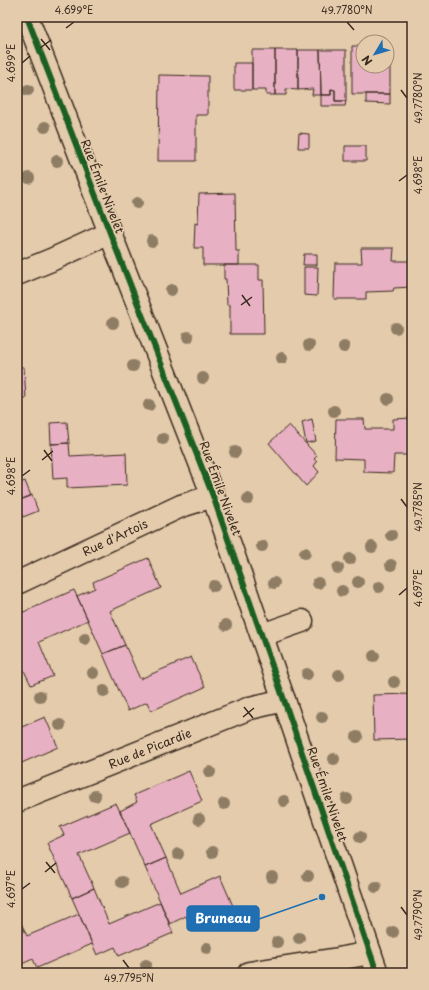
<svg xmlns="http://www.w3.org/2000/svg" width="429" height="990" viewBox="0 0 429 990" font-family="'Playpen Sans',sans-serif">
  <rect width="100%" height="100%" fill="#e3cbac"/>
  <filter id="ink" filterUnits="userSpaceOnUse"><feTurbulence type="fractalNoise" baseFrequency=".025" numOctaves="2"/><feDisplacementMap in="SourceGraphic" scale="8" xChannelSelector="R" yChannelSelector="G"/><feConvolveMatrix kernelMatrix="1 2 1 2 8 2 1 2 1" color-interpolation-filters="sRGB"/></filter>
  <g filter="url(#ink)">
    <path fill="#e8b0c3" stroke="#3b2a1e" d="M352 46H363V66H387V46H390V94H352Z
      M252 50H275V95H266V90H252Z
      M275 50H298V90L286 89V95H275Z
      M298 50H320L321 95H312L313 89 298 90Z
      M320 50H346V101H335V90L331 89V95H321Z
      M234 63H252V90H234Z
      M159 75 208 76V115H196V161H158Z
      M331 89 335 90V101H346L345 106H321V95H331Z
      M366 94H390V104L366 103Z
      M299 133 309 134V148H298Z
      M345 146H366V161H345Z
      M235 193 236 251H239V265H203V248H194L195 223 198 224 199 194Z
      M361 248H394L393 261H412V287L394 288 393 291 366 292V299H334L335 263H362Z
      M304 254H317V265H303Z
      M224 265H259V280H263L264 334H230V305H227L226 279H224Z
      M304 267H318L317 296 304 295Z
      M17 367H24L26 399H17Z
      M412 418V455H394L393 473 364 472V459L335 458 336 419H364L365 429H393V419Z
      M312 419 316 441 306 443 302 422Z
      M67 422 69 443 51 444 50 423Z
      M289 425 317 456 314 459 317 462 314 466 319 472 306 486 269 443Z
      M69 443 70 456 126 453 127 485 67 488V478L53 479 51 444Z
      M25 481 31 496 17 501V484Z
      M32 495 38 511 23 517 17 504V501Z
      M148 558 161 588 110 611 125 645 103 654 77 596 95 588 93 582Z
      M74 590 88 620 39 642 53 676 31 685 17 656V623L22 621 19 614Z
      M125 645 140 679 191 657 205 687 151 711 147 702 128 711 103 654Z
      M412 694V739L374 740 373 695Z
      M45 717 58 747 17 765V729Z
      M189 771 202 801 151 824 166 858 145 867 120 811 137 802 134 795Z
      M116 803 130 833 79 855 94 888 72 898 47 843 64 835 60 827Z
      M166 858 181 893 220 876 233 906 190 924 186 916 170 924 145 867Z
      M94 888 109 924 160 902 173 933 119 956 115 947 97 955 72 898Z
      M17 914 27 936 79 914 92 944 37 968 33 959 17 966Z"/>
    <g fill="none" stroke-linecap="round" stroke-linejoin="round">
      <defs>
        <g id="minor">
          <path d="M27 17 110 233 213 496 284 700 377 973"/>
          <path d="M17 274 51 260 110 233"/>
          <path id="s1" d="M17 583 181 506 213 496"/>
          <path d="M262 635 302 621"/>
          <path id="s2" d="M17 801 250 708 284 700"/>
          <path d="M249 973 338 959 370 953"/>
        </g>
      </defs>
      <use href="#minor" stroke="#3b2a1e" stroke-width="25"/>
      <use href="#minor" stroke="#e3cbac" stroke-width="22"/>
      <defs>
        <path id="cycleway" d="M27 17 110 233 213 496 284 700 377 973"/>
      </defs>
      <use href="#cycleway" stroke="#e3cbac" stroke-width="8"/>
      <use href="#cycleway" stroke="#1b5e20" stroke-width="6"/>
    </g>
    <g fill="#8e7c64">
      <circle cx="28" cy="90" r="6"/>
      <circle cx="45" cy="127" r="6"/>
      <circle cx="57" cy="161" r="6"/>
      <circle cx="29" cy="178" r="6"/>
      <circle cx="137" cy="203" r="6"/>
      <circle cx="152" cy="241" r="6"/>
      <circle cx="171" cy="290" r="6"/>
      <circle cx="113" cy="323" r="6"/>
      <circle cx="396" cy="328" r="6"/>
      <circle cx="188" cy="337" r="6"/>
      <circle cx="309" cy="345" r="6"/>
      <circle cx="344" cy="347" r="6"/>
      <circle cx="282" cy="358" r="6"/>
      <circle cx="133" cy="366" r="6"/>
      <circle cx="203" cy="378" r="6"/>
      <circle cx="388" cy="399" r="6"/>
      <circle cx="149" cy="405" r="6"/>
      <circle cx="334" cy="411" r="6"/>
      <circle cx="163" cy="439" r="6"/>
      <circle cx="235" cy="452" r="6"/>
      <circle cx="248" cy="499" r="6"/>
      <circle cx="391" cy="535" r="6"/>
      <circle cx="262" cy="546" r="6"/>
      <circle cx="372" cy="547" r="6"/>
      <circle cx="305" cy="553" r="6"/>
      <circle cx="350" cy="559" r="6"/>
      <circle cx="391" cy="565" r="6"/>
      <circle cx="338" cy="568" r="6"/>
      <circle cx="358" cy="582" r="6"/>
      <circle cx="274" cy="583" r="6"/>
      <circle cx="318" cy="583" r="6"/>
      <circle cx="214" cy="586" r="6"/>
      <circle cx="379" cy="587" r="6"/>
      <circle cx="342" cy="591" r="6"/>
      <circle cx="226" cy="625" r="6"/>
      <circle cx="85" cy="639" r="6"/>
      <circle cx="374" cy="656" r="6"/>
      <circle cx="93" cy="673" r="6"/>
      <circle cx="307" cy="674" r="6"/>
      <circle cx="339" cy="675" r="6"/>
      <circle cx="394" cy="682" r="6"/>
      <circle cx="104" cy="691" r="6"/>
      <circle cx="40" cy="696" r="6"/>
      <circle cx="322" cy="717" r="6"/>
      <circle cx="60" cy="725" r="6"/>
      <circle cx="357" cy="737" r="6"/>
      <circle cx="334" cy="759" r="6"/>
      <circle cx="210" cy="772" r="6"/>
      <circle cx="95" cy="796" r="6"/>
      <circle cx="347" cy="799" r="6"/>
      <circle cx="284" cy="801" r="6"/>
      <circle cx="224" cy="804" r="6"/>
      <circle cx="199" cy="819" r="6"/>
      <circle cx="360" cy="837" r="6"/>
      <circle cx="212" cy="852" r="6"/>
      <circle cx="178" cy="854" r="6"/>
      <circle cx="308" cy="876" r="6"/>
      <circle cx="272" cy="877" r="6"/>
      <circle cx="122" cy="882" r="6"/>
      <circle cx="376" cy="887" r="6"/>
      <circle cx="393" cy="932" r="6"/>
      <circle cx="299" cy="938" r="6"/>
      <circle cx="277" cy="942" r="6"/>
      <circle cx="207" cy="948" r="6"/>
      <circle cx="146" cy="965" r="6"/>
    </g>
  </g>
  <path fill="none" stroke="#3b2a1e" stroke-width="1.5" d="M347 22 354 30M66 28 74 22M41 39 50 50M40 48 51 40M22 63 30 56M401 90 407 98M399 181 407 175M242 295 250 306M241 305 252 297M44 450 52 461M42 460 53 451M22 476 30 470M401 499 407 507M399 595 407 588M244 707 253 718M243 717 254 708M46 862 55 873M45 872 56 863M22 889 30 883M401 907 407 915M123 960 129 968"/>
  <g text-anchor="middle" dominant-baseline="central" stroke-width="3.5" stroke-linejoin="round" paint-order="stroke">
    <g font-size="12" fill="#3b2a1e" stroke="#e3cbac">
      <text transform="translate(103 186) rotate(69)">Rue Émile Nivelet</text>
      <text transform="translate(221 488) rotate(70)">Rue Émile Nivelet</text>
      <text stroke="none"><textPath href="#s1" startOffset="108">Rue d'Artois</textPath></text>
      <text stroke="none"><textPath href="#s2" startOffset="143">Rue de Picardie</textPath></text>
      <text transform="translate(328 794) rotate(71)">Rue Émile Nivelet</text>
    </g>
  </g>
  <path fill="none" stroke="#1f6fb2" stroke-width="1.5" d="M322 897L259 919"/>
  <circle fill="#1f6fb2" stroke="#e3cbac" stroke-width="1.5" cx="322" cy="897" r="4"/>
  <rect fill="#1f6fb2" stroke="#1f6fb2" stroke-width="1.5" x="187" y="906" width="72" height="25" rx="4"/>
  <g font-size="13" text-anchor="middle" font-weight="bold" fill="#fff">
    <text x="223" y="923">Bruneau</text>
  </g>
  <rect width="429" height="990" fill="none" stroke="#e3cbac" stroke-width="44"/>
  <g transform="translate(375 54) rotate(232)"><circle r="19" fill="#e3cbac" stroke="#a08b73"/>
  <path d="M0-3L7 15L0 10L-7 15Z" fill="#1f6fb2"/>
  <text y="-6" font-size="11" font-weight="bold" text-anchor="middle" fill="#3b2a1e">N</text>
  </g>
  <rect x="22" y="22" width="385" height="946" fill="none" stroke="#3b2a1e" stroke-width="1.5"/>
  <g font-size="10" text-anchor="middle" fill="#3b2a1e">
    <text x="74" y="14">4.699°E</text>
    <text x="347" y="14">49.7780°N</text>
    <text transform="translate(11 63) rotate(-90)" y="4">4.699°E</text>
    <text transform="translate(418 98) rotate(-90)" y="4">49.7780°N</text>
    <text transform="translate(418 175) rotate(-90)" y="4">4.698°E</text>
    <text transform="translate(11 476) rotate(-90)" y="4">4.698°E</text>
    <text transform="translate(418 507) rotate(-90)" y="4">49.7785°N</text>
    <text transform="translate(418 588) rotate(-90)" y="4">4.697°E</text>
    <text transform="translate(11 889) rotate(-90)" y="4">4.697°E</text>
    <text transform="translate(418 915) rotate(-90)" y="4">49.7790°N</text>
    <text x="129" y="982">49.7795°N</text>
  </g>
</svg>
